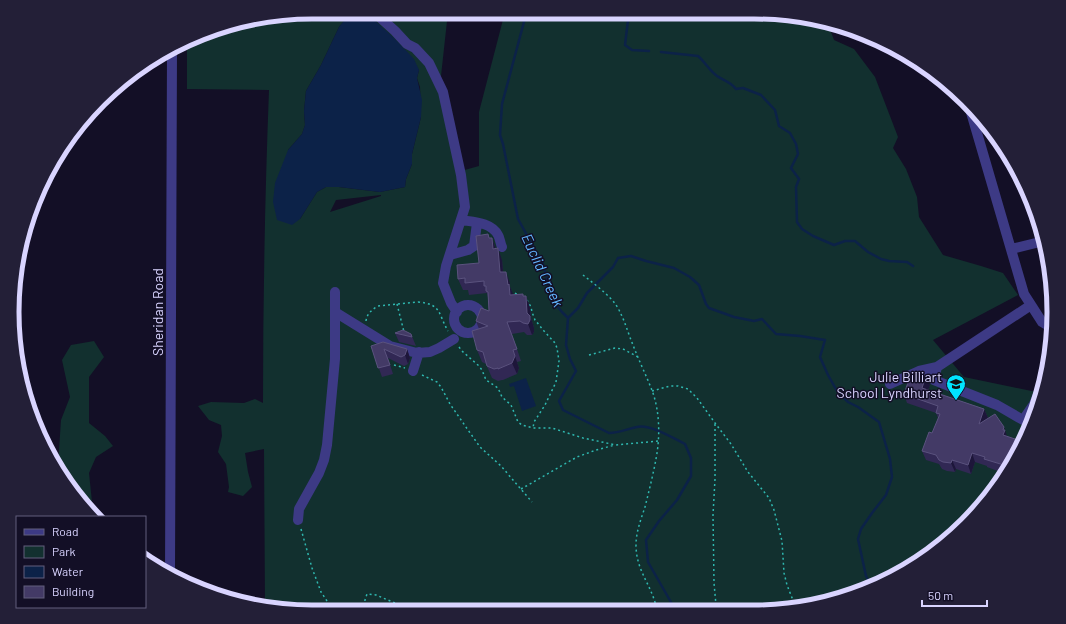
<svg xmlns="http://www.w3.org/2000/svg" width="1066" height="624" viewBox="0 0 1066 624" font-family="Barlow,sans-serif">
  <rect width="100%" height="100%" fill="#130f26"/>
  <path fill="#12302f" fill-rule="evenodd" d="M312 12H352L339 27 321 65 306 91 304 111 305 125 302 134 288 150 300 219 317 192 326 187H339L380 192 405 187 406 179 412 164V154L421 117 420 87 417 78 419 70 371 17 363 12H448L440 85 461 171 479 166V112L505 12 745 13 749 20 806 19 828 24 834 40 854 49 875 77 898 137 893 148 906 169 917 197 919 217 943 255 981 266 1003 273 1018 295 933 340 964 377 1041 393 1031 427 1003 479 952 537 904 572 832 602 774 611H292L265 606 264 449 245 453 248 472 252 487 243 496 228 492 229 487 226 464 218 452 222 436 221 425 209 420 198 406 211 402 244 403 255 399 263 403C263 299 265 194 269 90L187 89V43L216 28ZM381 195V196L330 212 336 200Z
    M94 341 104 357 89 377V423L105 436 113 446 96 457 89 473 92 502 96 515 74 494 58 465 61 420 70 397 62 360 71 345Z"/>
  <path fill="#0c2248" d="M351 12H363L371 17 394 38 414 59 419 70 417 78 422 100 421 117 412 154V164L406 179 405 187 380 192 339 187H326L317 192 300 219 292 225 277 220 273 202 275 183 288 150 302 134 305 125 304 111 306 91 321 65 339 27Z
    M526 378 536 406 522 411 514 386 510 387 509 384Z"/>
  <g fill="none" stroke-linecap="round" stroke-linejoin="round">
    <path stroke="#0c2248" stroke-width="2.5" d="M531 12 525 18 502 104 500 135 503 144 518 219 543 264 551 294 557 306 562 312 568 318 578 308 587 293 613 267 618 258 631 256 646 261 674 268 690 277 699 285 706 304 709 308 734 317 754 321 762 319 776 334 800 336 825 340 820 357 828 375 837 391 848 402 858 407 879 422 890 459 892 477 886 495 872 513 861 529 858 539 866 576 871 586
      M543 12 554 16 574 12
      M629 12 625 45 632 50 649 51
      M661 52 698 56C705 62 709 70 717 76 724 81 730 81 736 89L743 88 761 95 775 110 779 126 790 133 796 144 798 154 791 168 799 179 796 187 797 222 802 229 813 236 834 245 845 241H855L868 252 881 259 889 261 907 262 913 266
      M568 318 566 345 570 359 576 371 559 401 563 410 609 433C619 433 627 429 637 427 650 424 673 438 685 444L691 458V476L677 500 659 521 646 540 648 562 676 611"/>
    <path stroke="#2fb8b0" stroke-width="1.5" stroke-dasharray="2 3" stroke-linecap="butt" d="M583 275C593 283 604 291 613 301 623 313 627 331 633 345 639 361 647 377 653 393 660 414 660 438 656 459 653 475 649 491 645 507 641 519 636 532 636 545 636 572 653 586 657 611
      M515 293 518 295
      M527 300 531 307 532 312 535 320 544 331 555 343 557 348 559 361 556 382 545 405 534 422 533 428
      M397 304 404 332
      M366 321C367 313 372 310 378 306L418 302C442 304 438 314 448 331
      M459 347 462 351 479 366 482 370 486 380 498 388 502 397 511 405 518 422 522 425 533 428H552L583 438 616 445 658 441
      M589 355 615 348 623 349 638 357
      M394 365 405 368
      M422 375 437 382 441 387 450 404 468 430 480 447 501 466 532 502
      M652 391 670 386H678L688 389 697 398 715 423 731 444 748 472 769 498 774 510 782 541 784 573 787 585 796 608
      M715 424V479L713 515 714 583 716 605 718 611
      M521 489 577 457 596 450 615 445
      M301 529 312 568 321 592 329 604 335 611
      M364 611 365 600 367 594 376 595 395 603 401 611"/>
    <path stroke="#3d3a85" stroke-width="10" d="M374 12 395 31 407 44 415 48 429 63 443 92 461 175 465 207 446 266 443 283 451 303 457 312
      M968 102 1024 294 1042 322 1052 328
      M461 220C473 222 491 222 498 235 500 238 500 243 502 247
      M1011 249 1044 241
      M450 255 468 250 474 246 477 223
      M1031 305 937 367 934 380 997 405 1023 420 1034 404 1048 371
      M454 319a14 14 0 1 1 28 0a14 14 0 1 1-28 0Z
      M335 312 390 346 417 353 430 352 439 348 454 339
      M413 371 419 352
      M890 384 919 371 937 367
      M298 520 299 509 319 473 324 460 327 445 335 359V292
      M170 574 172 51"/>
  </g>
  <path fill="#312854" d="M490 238H492L496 249 502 260 503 272 510 283V287L513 295 523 294V296H526L530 308 531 318 534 328V332L532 335H527L524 332 512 334 521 361 517 362 519 368 517 374 503 380H502L498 381 492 378 486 364 482 362 477 350 479 329 476 321 489 311 488 298 487 293 469 295 468 290H463L458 279 479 263Z
    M395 333 411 334 416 346 399 342Z
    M371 346 407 349 410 358 408 364 404 366 388 358 393 374 382 377Z
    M930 385 928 390 984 409 988 418 987 419 1007 436 1018 440 1021 447 1006 474 987 467V466L975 462 971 474 956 469 955 472 947 471 942 469 939 464 926 460 922 451 932 433 938 418 936 413 907 403 904 394Z"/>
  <path fill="#1d163a" d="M488 234 493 246 492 238 496 250 497 261 489 238Z
    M498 248 502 260 504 284 500 272Z
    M506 272 510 283V287L514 296 510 295 508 285Z
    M523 294 526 304V296L530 308 531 318 534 328V332L532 335 528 324 527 313Z
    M407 349 410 358 408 364 405 355Z
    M513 350 519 368 517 374 512 363Z
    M926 376 930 385 925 397 922 388Z
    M984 409 988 418 982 433 979 424Z
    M1004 427 1007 436 1003 435V430Z
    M1018 440 1021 447 1011 464V461Z
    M972 453 975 462 971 474 968 465Z
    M952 460 956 469 955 472 951 463Z
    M1009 461 1011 465 1008 470 1007 466Z"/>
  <path fill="#433a66" stroke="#5a527e" d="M488 234 489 238H492L493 249 498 248 500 272H506L508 285 509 284 510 295 523 294V296H526L527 313 530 316V320L528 324 523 323 520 321 507 322 517 349 513 350 515 356 512 363 498 369V368L494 369 487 366 483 352 477 350 472 331 488 326 476 321 481 308 489 311 488 292 486 291V286H484V281L465 283V278L458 279 457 265 479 263 476 236Z
    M403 330 411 334 412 337 395 333Z
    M383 342 407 349 405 355 401 357 384 349 390 365 378 368 371 346Z
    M912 371 926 376 922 388 984 409 979 424 995 414 1004 427 1003 430H1005L1003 435 1018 440 1011 461H1009L1007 466 984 459 985 457 972 453 968 465 952 460 951 463 943 462 939 460 936 455 922 451 929 432 932 433 940 414 936 413 938 406 904 394Z"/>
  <defs>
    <symbol id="school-pin" viewBox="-11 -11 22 30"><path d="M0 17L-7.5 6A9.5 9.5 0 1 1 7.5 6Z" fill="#00e5ff" stroke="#130f26"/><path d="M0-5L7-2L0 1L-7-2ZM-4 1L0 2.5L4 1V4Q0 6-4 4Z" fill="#111"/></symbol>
  </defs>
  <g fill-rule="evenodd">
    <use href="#school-pin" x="945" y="373" width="22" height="30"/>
  </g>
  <g text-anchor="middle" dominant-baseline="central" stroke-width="3" stroke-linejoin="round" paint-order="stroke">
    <g font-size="14" fill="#d9d4ff" stroke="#130f26">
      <text transform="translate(157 312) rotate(-90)">Sheridan Road</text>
    </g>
    <g font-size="14" fill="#d9d4ff" stroke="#130f26" text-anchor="end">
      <text x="942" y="376">Julie Billiart<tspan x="942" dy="16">School Lyndhurst</tspan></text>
    </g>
    <g font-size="15" font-style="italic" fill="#62b6ff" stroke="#130f26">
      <text transform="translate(543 270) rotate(65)">Euclid Creek</text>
    </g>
  </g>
  <path d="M0 0H1066V624H0ZM312 19H754A293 293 0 0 1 1047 312V312A293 293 0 0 1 754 605H312A293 293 0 0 1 19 312V312A293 293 0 0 1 312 19Z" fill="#231f37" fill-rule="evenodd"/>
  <path fill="none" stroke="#d9d4ff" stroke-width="5" d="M312 19H754A293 293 0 0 1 1047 312V312A293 293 0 0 1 754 605H312A293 293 0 0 1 19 312V312A293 293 0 0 1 312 19Z"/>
  <rect x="16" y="516" width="130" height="92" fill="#130f26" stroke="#625e7d"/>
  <rect x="24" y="529" width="20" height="6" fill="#3d3a85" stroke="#625e7d"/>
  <text x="52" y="536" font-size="12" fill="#d9d4ff">Road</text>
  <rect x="24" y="546" width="20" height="12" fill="#12302f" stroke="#625e7d"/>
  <text x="52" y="556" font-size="12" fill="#d9d4ff">Park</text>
  <rect x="24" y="566" width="20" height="12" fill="#0c2248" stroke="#625e7d"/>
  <text x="52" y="576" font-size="12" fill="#d9d4ff">Water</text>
  <rect x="24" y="586" width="20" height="12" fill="#433a66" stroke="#625e7d"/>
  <text x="52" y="596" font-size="12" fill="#d9d4ff">Building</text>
  <path d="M922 600v6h65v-6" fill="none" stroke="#d9d4ff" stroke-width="2"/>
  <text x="928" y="600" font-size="12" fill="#d9d4ff" stroke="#130f26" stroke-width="3" paint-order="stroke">50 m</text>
</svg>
